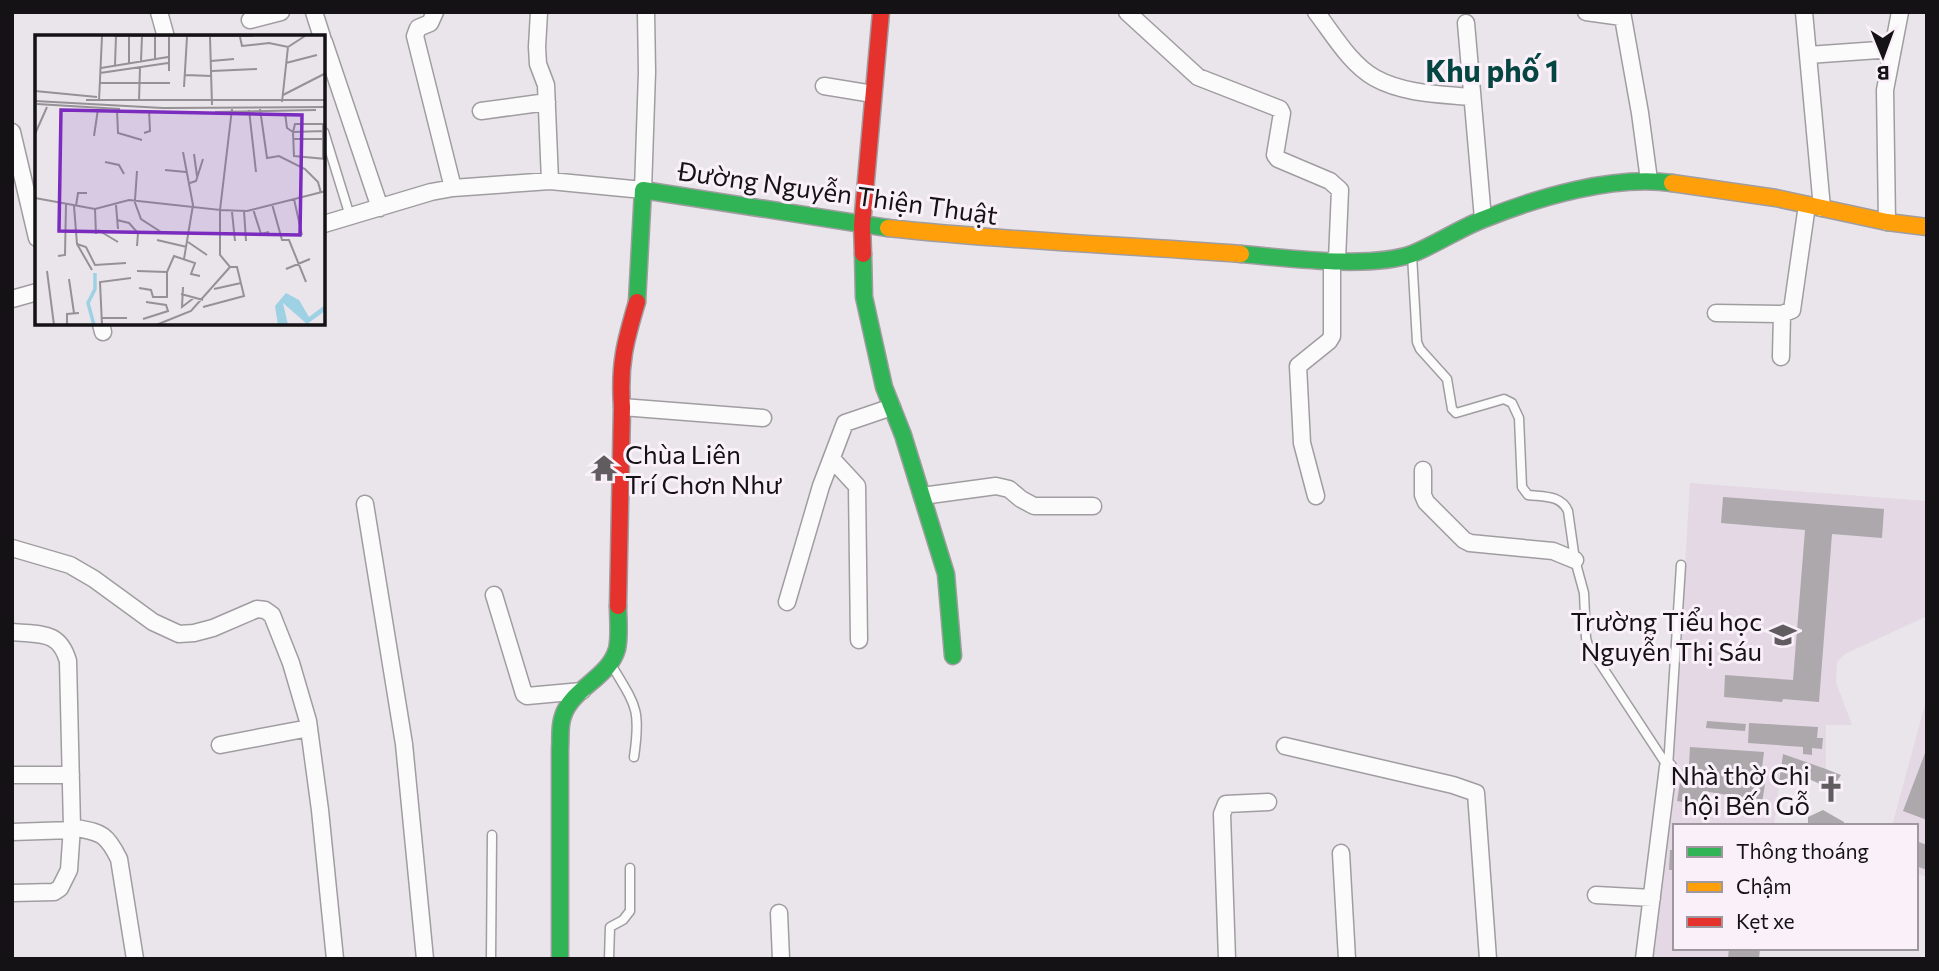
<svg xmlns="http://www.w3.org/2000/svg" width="1939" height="971" viewBox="0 0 1939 971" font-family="Commissioner,sans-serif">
  <rect width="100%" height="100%" fill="#eae5eb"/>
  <path fill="#e3d8e4" d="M1690 483 1927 501V616L1845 654 1837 662 1836 682 1852 725H1826V769L1783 754 1774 826H1675V948H1760L1759 959H1650L1674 746Z
    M1927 697V877L1916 873V826H1892Z"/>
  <path fill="#aca8ac" d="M1723 497 1884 509 1882 538 1832 534 1819 702 1783 699 1782 702 1724 697 1725 675 1793 680 1805 530 1721 523Z
    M1707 721 1746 724 1745 731 1706 728Z
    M1749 723 1818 727 1817 738H1823L1822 749 1812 748V755L1803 754V747L1748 743Z
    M1690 747 1764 752 1761 777 1766 778 1760 815 1737 811 1740 797 1703 791 1701 805 1677 801 1683 764 1689 765Z
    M1927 748V820L1903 811Z
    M1783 754 1826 769 1841 775 1832 789 1797 774 1795 786 1779 783Z
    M1823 810 1844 822V826H1808V817Z
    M1916 841 1927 845V870L1916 866Z
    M1670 850H1675V870H1669Z
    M1729 948H1760L1759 959H1728Z"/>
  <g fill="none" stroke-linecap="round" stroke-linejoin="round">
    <defs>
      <path id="lane" d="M324 132 350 216
        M1412 255 1417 342 1420 349 1447 379 1452 409 1456 413 1504 399 1512 403 1519 418 1522 487 1528 495C1544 497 1561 495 1568 511L1575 560 1584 593 1586 638 1588 645 1668 767
        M612 666C636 706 641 709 634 757
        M1668 767 1681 565
        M491 959 492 835
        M609 959 610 927 623 920 630 911V868"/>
      <path id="street" d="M159 12 166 37
        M314 12 322 37
        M435 12 430 23 418 28 415 36 453 188
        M539 12 537 47 538 64 546 85 550 181
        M1127 12 1198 77 1280 109 1282 113 1275 155 1278 159 1330 181 1340 190 1337 260
        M1316 12C1333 34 1350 64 1375 78 1404 94 1440 94 1472 97
        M1586 12 1622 17
        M1622 12 1640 113 1649 180
        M1804 12 1822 208
        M250 20 281 12
        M1466 23 1483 219
        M324 42 380 208
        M1808 55 1893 49
        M824 86 873 94
        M481 111 547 102
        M12 132 37 238
        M1887 222 1885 90 1900 12
        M324 224 431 192 453 188 550 181 643 190 647 72 646 12
        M12 299 37 292
        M1716 313 1782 314 1792 310 1807 205
        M101 324 103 332
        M1781 357 1782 314
        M622 407 763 418
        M832 459 857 486 859 640
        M1423 470V495L1426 502 1464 540 1470 543 1553 551 1575 560
        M922 496 996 486 1009 489 1021 499 1034 506H1093
        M1316 496 1302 443 1298 366 1329 341 1332 336V260
        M365 504 404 744 425 959
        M12 548 70 565 94 579 153 622 179 634 194 633 213 628 257 609 265 610 272 615 291 663 308 721 320 810 335 959
        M494 595 524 694 527 696 582 691
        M787 602 821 486 845 423 892 407
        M12 632C40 635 59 630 68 661L72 827 69 870 60 888 54 892 12 893
        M220 745 309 728
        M1285 746 1453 785 1476 793 1488 959
        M12 775H71
        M72 827C100 833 105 831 119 859L135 959
        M12 832 72 830
        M1341 853 1347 959
        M1596 895 1652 898
        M779 913 781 959
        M1227 959 1222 814 1226 804 1268 802
        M1644 959 1668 767"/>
      <path id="fast" d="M863 254 864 297 884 387 903 435 946 574 953 656
        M1241 254C1288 258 1370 269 1412 254 1437 244 1460 228 1484 219 1539 197 1613 175 1672 183
        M637 302 643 190 888 228
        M560 959V749C561 739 559 727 563 716 572 688 609 678 617 649 620 636 618 619 618 606"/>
      <path id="slow" d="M1672 183 1776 198 1887 222 1927 227
        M888 228C1006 241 1124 245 1241 254"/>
      <path id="jam" d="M863 254 862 225 881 12
        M618 606 622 407C619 365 625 342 637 302"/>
    </defs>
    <use href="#lane" stroke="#a09da1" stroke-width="11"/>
    <use href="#street" stroke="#a09da1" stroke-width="19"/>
    <use href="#fast" stroke="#a09da1" stroke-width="19"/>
    <use href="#slow" stroke="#a09da1" stroke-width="19"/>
    <use href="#jam" stroke="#a09da1" stroke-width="19"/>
    <use href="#lane" stroke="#fcfbfc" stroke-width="8"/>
    <use href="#street" stroke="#fcfbfc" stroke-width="16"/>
    <use href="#fast" stroke="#30b455" stroke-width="16"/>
    <use href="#slow" stroke="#ff9f0a" stroke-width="16"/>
    <use href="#jam" stroke="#e5322d" stroke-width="16"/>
  </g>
  <defs>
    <symbol id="temple-bare" viewBox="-9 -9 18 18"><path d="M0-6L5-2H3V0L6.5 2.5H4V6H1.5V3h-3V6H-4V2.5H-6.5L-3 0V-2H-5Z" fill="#605c60" stroke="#faf0fa" stroke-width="2.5" paint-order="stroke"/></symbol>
    <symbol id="school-bare" viewBox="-9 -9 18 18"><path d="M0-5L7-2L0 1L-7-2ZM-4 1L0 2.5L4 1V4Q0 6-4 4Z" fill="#605c60" stroke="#faf0fa" stroke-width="2.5" paint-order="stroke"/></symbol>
    <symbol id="church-bare" viewBox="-9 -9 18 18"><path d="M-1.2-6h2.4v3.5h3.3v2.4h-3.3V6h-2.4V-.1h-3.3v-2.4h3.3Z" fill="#605c60" stroke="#faf0fa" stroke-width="2.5" paint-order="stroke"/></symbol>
  </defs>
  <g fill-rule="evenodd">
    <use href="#temple-bare" x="585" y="449" width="38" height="38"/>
    <use href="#school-bare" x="1764" y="616" width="38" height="38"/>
    <use href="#church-bare" x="1812" y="770" width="38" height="38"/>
  </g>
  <g text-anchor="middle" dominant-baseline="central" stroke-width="6" stroke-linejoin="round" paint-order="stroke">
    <g font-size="26" fill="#151215" stroke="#faf0fa">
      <text transform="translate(838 192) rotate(8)">Đường Nguyễn Thiện Thuật</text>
    </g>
    <g font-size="26" fill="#151215" stroke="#faf0fa" text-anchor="end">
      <text x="625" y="453" text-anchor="start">Chùa Liên<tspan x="625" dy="30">Trí Chơn Như</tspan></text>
      <text x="1762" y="620">Trường Tiểu học<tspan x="1762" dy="30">Nguyễn Thị Sáu</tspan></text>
      <text x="1810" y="774">Nhà thờ Chi<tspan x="1810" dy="30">hội Bến Gỗ</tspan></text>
    </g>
    <g font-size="30" font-weight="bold" fill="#054642" stroke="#faf0fa">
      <text x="1492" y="69">Khu phố 1</text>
    </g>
  </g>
  <g transform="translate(35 35)">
    <rect width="290" height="290" fill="#eae5eb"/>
    <path d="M251 258 264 265 274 282 290 270V276L272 289 248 268 253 290H243L240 271Z" fill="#9ed1e3"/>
    <path fill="none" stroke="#9ed1e3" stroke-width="3.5" d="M59 290 53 268 60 254V238"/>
    <path fill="none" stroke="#959195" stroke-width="2" d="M79 1H218M94 1V28M175 2 177 70M205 2 207 11 234 8 253 12 270 1M120 24V1M106 26 107 1M176 26 199 24M251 28 282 20M80 30 81 1M66 33 133 22M134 36V2M177 36 222 34M65 38 133 28M150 40 177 41M65 48H135M149 52 152 2M0 56 62 62M248 60 291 38M51 65H291M0 66 128 73 291 72M64 66 67 1M104 66 105 32M247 67 253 12M2 69 85 74M82 74 83 98 107 105M225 74 232 123 244 121 270 134 283 147 286 158M214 75 221 137M180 77 281 75M250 78 252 93 258 97M291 89H260L258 97 259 121 291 124M258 97 288 96M109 98 115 96 114 75M0 99 12 72M59 101 63 74M258 104H290M148 117 158 170 149 224M159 119 162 141M288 124V89M70 127 84 130 89 139M130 135 151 137M155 148 161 146 168 124M0 163 60 174 94 165 185 175 197 74M259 164 267 200M99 165 106 184 126 197M100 165 102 136M237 169 247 205H254L271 247M81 170 83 194M39 171 42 209 51 212 60 230 91 228M41 171 43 158H52M60 174 61 199M218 174 226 199 234 197M209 176 211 206M197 177 200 206M82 185 94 188 103 198 102 211M63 195 83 207M122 205 152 212M153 207 172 220M42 209 57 235M23 221 30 220 31 169M251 234 275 224M12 236 19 290M102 236 132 237M34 244 39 278M148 252 147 272 160 262M104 253 116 255 118 262H132V237L139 221 160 228 156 239 165 241M179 254 206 248M146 259 168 265M168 272 209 261 202 232H195L185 220V175L212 176 291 156M67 283H92M108 284 133 276 131 270 111 267M32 290V279L44 278M67 290 65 247 96 243M121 290 156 276 195 232"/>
    <path fill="#7b2cbf" fill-opacity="0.15" stroke="#7b2cbf" stroke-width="3.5" d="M26 75 267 80 265 200 24 196Z"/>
    <rect width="290" height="290" fill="none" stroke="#151215" stroke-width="3.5"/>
  </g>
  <rect width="1939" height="971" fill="none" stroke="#151215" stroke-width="28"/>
  <rect x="1673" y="824" width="245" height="126" fill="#faf0fa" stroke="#9e979e" stroke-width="2"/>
  <rect x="1687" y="847" width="35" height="10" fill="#30b455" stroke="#9e979e" stroke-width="2"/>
  <text x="1736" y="859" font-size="21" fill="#151215">Thông thoáng</text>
  <rect x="1687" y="882" width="35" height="10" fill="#ff9f0a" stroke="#9e979e" stroke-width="2"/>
  <text x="1736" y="894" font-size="21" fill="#151215">Chậm</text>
  <rect x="1687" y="917" width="35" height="10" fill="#e5322d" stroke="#9e979e" stroke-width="2"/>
  <text x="1736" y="929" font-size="21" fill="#151215">Kẹt xe</text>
  <g transform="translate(1883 56) rotate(179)" stroke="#faf0fa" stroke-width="5" paint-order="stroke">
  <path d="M0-5L12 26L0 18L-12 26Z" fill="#151215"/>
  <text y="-10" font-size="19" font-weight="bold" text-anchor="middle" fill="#151215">B</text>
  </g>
</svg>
